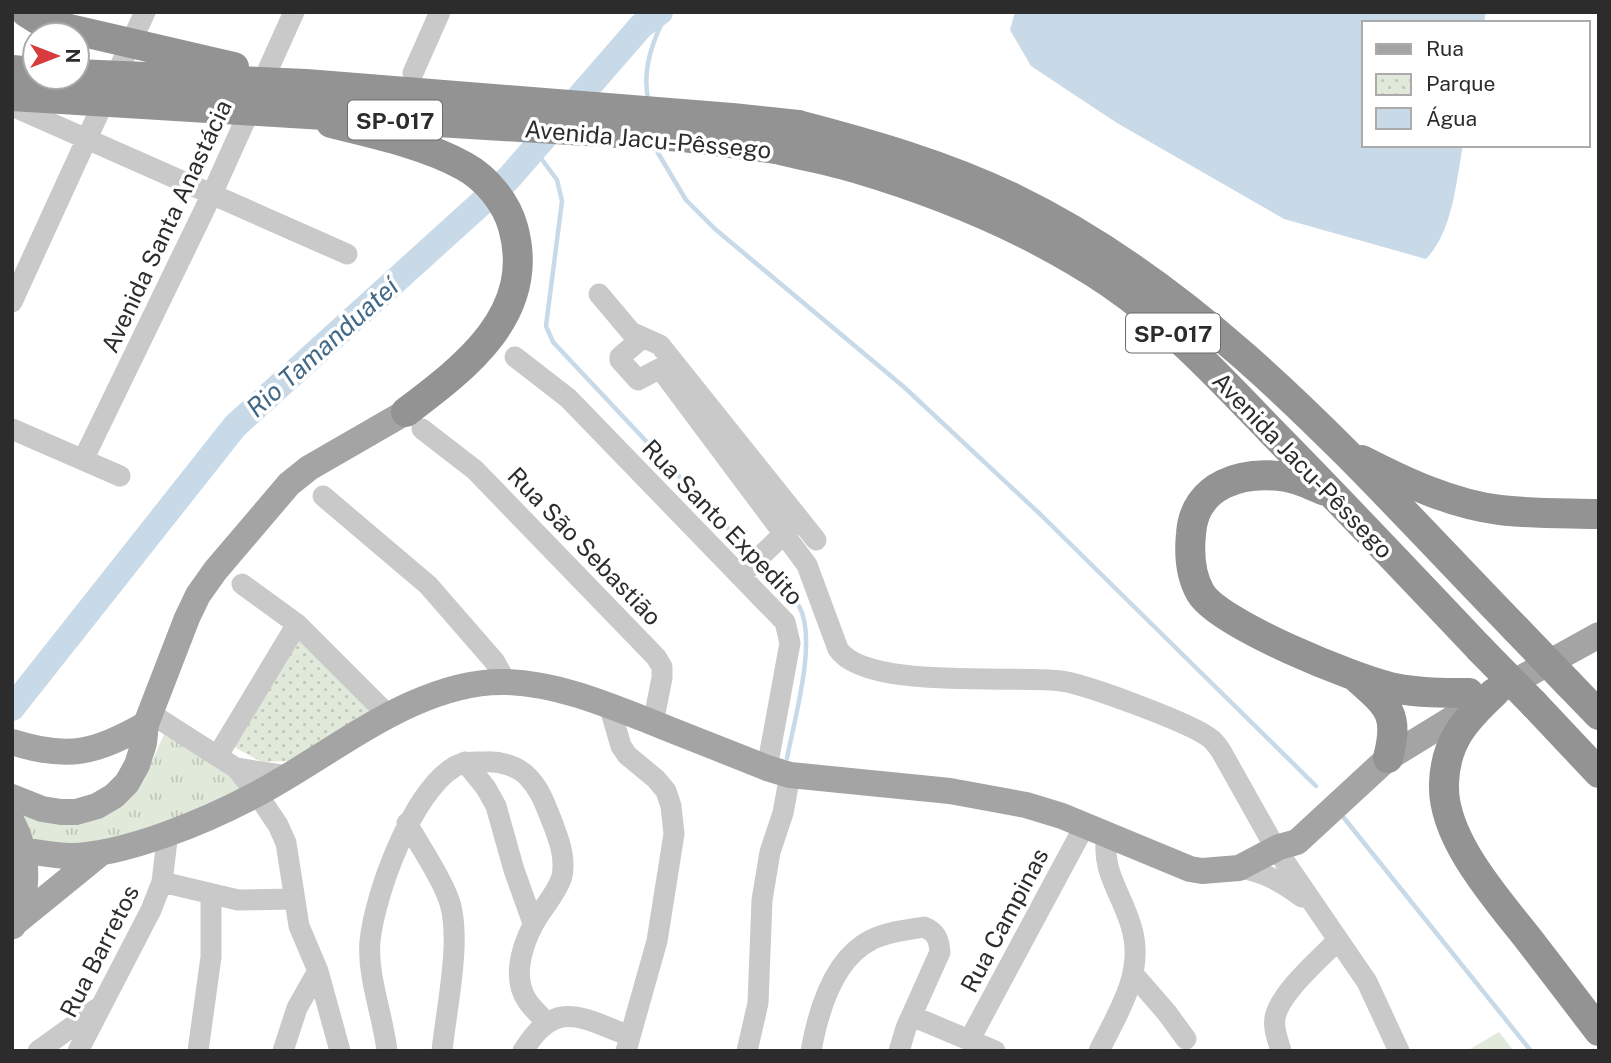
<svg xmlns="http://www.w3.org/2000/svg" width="1611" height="1063" viewBox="0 0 1611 1063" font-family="'Public Sans',sans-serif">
  <defs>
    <pattern id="grass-tufts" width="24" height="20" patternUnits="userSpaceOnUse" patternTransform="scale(1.75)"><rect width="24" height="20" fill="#e1e9da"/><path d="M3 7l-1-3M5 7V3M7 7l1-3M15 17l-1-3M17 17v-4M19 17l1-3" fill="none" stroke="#c1c8bb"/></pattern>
    <pattern id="park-dots" width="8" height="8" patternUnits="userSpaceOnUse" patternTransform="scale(1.75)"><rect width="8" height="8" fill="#e1e9da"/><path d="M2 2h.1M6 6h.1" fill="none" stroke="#c1c8bb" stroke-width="1.8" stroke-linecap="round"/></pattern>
  </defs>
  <rect width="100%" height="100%" fill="#fff"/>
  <path fill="url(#grass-tufts)" d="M164 734 245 783 232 796 148 834 55 847 29 836 12 812 121 798 144 780Z"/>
  <path fill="url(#park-dots)" d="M299 636 377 713 288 761 262 762 232 746Z"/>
  <path fill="#e1e9da" d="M1499 1032 1514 1051H1467Z"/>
  <path fill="#c8d9e8" d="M1015 12H1486L1484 23H1364V145H1463C1456 182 1453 231 1426 259L1284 219 1117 123 1031 66 1010 30Z"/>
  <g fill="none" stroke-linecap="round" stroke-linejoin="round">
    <path stroke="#c8d9e8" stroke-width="4.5" d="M648 99C642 68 653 40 667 12
      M656 146 658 153 686 200 715 229 904 387 1041 515 1316 786
      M535 150 557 180 562 201 546 326 553 342 752 554
      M761 563C774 577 791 591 800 608 817 642 794 721 787 758
      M1344 818 1531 1051"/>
    <path stroke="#c8d9e8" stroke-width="26" d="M12 708 235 426 509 178 641 26 660 12"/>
    <path stroke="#c9c9c9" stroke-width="21" d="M413 73 440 12
      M12 106 347 254
      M599 294 631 332 660 345 816 540
      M12 302 145 12
      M642 338 620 357V360L638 380 659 369 662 371 807 565 838 649C865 690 1013 675 1061 681 1085 684 1194 724 1211 739 1215 742 1218 747 1221 751L1276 849 1367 982 1399 1051
      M515 357 568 398 785 622 790 643 767 768
      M12 429 120 476
      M422 429 475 470 656 657 662 667V678L653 723
      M83 460 212 194 294 12
      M323 496 428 585 495 662 506 682
      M740 576 794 524
      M242 584 297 624 389 716
      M609 705 621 746 627 755 656 779 666 791 671 806 674 834 657 941 626 1051
      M150 713 236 768 257 794 278 825 286 843 299 926 318 971 340 1051
      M218 755 297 624
      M465 762 486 788 496 806 514 870 533 923
      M236 768 288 776
      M407 823C420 847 437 870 447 895 464 932 446 1009 442 1051
      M1239 868C1264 872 1282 882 1302 897
      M162 882 238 900 293 899
      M1134 975 1167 1013 1186 1039
      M912 1016 995 1051
      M970 1039 1085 825
      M38 1051 98 1008
      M78 1051 151 910 162 882 168 832
      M198 1051 211 957V894
      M283 1051 297 1008 318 971
      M387 1051C383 1015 367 977 370 941 375 893 412 793 454 767 464 761 474 762 485 762 500 761 518 766 528 777 540 789 545 804 551 819 558 837 566 856 562 876 559 888 548 902 541 912 525 936 509 975 528 1002 533 1009 540 1015 546 1022
      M523 1051C556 997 581 1018 630 1036
      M747 1051 758 1003 762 900 770 852 783 813 790 775
      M811 1051C818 1012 833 959 871 940 886 932 907 930 924 927 936 932 939 939 940 952L906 1028 899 1051
      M1099 1051C1117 1014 1143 976 1133 933 1125 897 1100 873 1107 835
      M1281 1051C1278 1040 1273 1029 1275 1018 1279 993 1321 958 1338 940"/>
    <path stroke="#a4a4a4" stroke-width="26" d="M12 742C68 760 96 753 146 724
      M12 797 42 809 61 812H76L97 806 114 796 127 783 137 765 144 743 146 724 187 618 198 595 215 571 289 484 309 468 406 412
      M12 822C29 853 30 895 13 926
      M12 850C32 850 51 856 70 856 125 855 206 821 255 795 332 755 416 679 507 682 557 684 603 703 649 721 688 737 728 752 767 768L790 775 950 791 1026 805 1062 816 1190 869 1202 871 1239 868 1279 847 1297 842 1388 758 1494 693 1599 635
      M15 923 101 853"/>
    <path stroke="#939393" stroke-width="30" d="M12 70 35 72
      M331 123C372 133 427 145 464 166 486 178 506 202 513 227 537 313 467 366 406 412
      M798 125C871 144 944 165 1013 198 1214 295 1363 472 1516 629
      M777 149C803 156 829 160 855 168 943 194 1034 232 1110 283 1170 324 1220 378 1270 430 1341 502 1410 575 1480 649
      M1362 460C1405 482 1451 504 1500 510 1532 514 1566 513 1599 514
      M1326 491C1314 487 1300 479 1286 477 1243 470 1194 484 1191 534 1189 554 1190 574 1200 592 1217 624 1357 680 1394 688 1419 693 1444 693 1469 693
      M1358 679C1390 707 1399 715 1388 758
      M1568 683 1599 715
      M1494 693C1465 720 1445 742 1444 784 1442 839 1498 900 1530 941 1553 971 1576 1001 1599 1031
      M1534 704 1599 773"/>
    <path stroke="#939393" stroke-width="30" d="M26 12 37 19 70 29 234 67
      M77 74 306 84 732 118 798 125
      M12 96 684 137 777 149
      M1516 629 1568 683
      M1480 649 1534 704"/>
  </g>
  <g text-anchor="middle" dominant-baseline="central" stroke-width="7" stroke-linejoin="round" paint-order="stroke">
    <g fill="#fff" stroke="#6b6b6b" stroke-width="2">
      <rect x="348" y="100.5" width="94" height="39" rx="5"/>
      <rect x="1126" y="313.5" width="94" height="39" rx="5"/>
    </g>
    <g font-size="23" font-weight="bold" fill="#2c2c2c">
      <text x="395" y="120">SP-017</text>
      <text x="1173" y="333">SP-017</text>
    </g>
    <g font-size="24" fill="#2c2c2c" stroke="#fff">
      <text transform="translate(648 139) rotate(5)">Avenida Jacu-Pêssego</text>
      <text transform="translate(166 226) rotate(-65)">Avenida Santa Anastácia</text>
      <text transform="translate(1303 465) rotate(46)">Avenida Jacu-Pêssego</text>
      <text transform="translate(723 522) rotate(46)">Rua Santo Expedito</text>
      <text transform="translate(585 546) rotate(46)">Rua São Sebastião</text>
      <text transform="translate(1004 920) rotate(-62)">Rua Campinas</text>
      <text transform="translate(99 951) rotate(-63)">Rua Barretos</text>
    </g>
    <g font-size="26" font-style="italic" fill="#416887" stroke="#fff">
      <text transform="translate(322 347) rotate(-42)">Rio Tamanduateí</text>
    </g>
  </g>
  <rect width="1611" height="1063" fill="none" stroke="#2c2c2c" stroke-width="28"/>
  <rect x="1362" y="21" width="228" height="126" fill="#ffffff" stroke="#ababab" stroke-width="2"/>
  <rect x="1376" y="44" width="35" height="10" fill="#a4a4a4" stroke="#ababab" stroke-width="2"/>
  <text x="1426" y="56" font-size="21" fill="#2c2c2c">Rua</text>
  <rect x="1376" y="74" width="35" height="21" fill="url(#park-dots)" stroke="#ababab" stroke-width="2"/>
  <text x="1426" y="91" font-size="21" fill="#2c2c2c">Parque</text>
  <rect x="1376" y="108" width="35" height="21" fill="#c8d9e8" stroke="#ababab" stroke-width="2"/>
  <text x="1426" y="126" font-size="21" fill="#2c2c2c">Água</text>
  <g transform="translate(56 56) rotate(90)"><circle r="33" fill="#ffffff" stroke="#ababab" stroke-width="2"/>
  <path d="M0-5L12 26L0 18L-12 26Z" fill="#d73b3d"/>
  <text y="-10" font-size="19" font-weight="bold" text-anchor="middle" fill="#2c2c2c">N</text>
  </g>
</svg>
